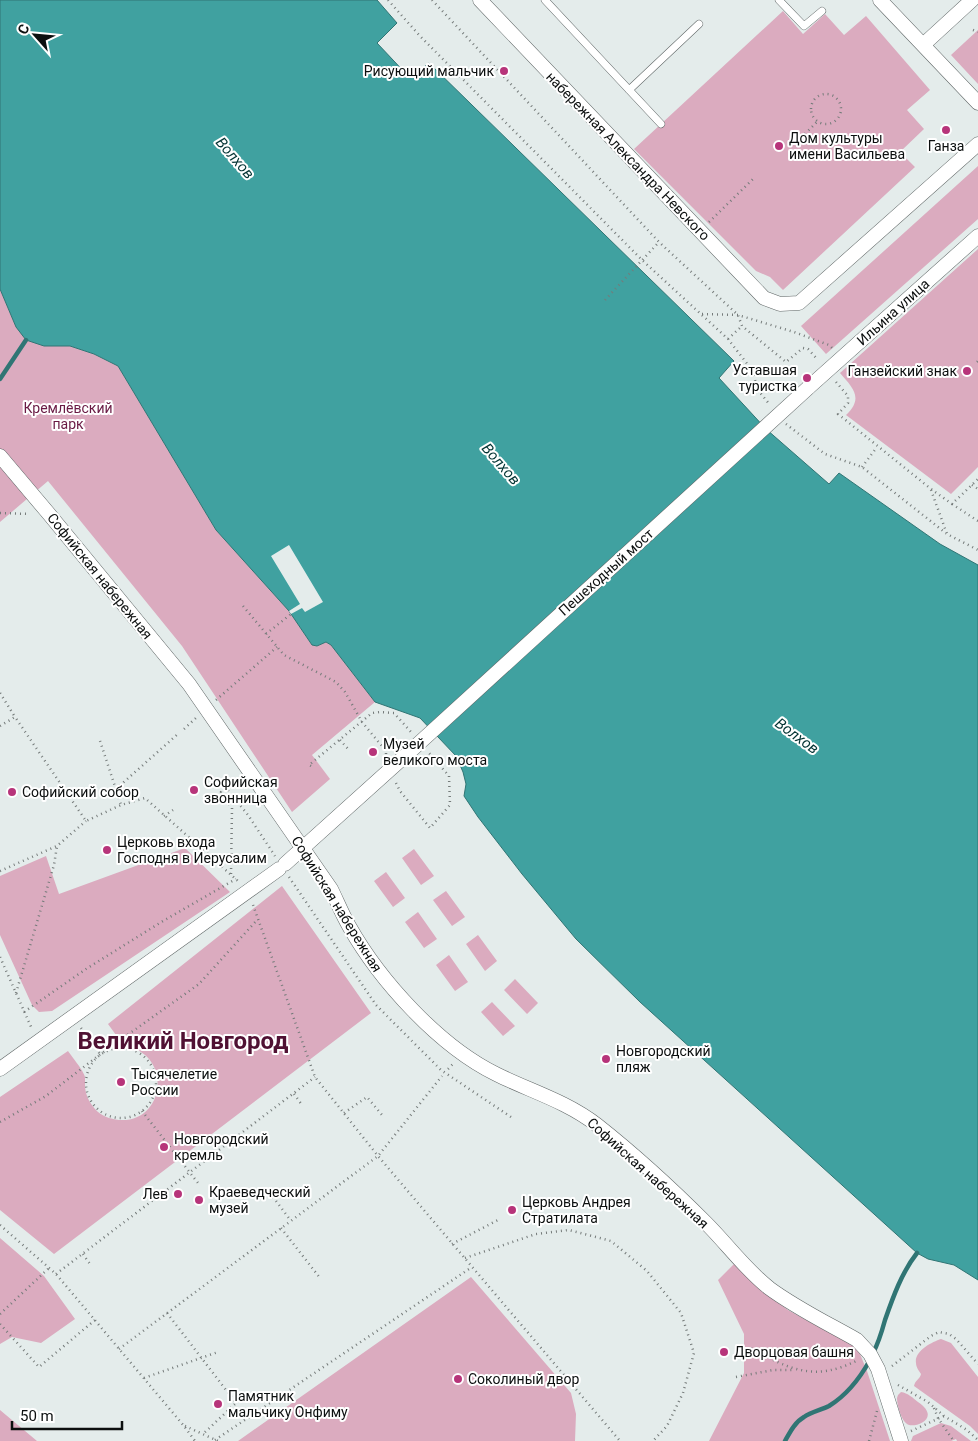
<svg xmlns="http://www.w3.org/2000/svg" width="978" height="1441" viewBox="0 0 978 1441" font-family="Roboto,sans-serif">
  <rect width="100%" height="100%" fill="#e4eceb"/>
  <path fill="#dbabbf" d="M783 11 803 34 825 14 844 35 866 16 930 90 907 110 924 129 900 152 915 167 783 290 770 277 756 271 634 149Z
    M978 30V84L951 55Z
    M978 166V219L826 354 801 326Z
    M978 249V467L951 494 846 415C864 398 853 388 840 373Z
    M0 289 16 327 44 346H70L94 354 118 366 216 530 289 611 312 645 317 646 326 642 331 645 375 702 312 755 330 779 292 812 182 646 48 481 0 522Z
    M185 848 230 892 52 1011 39 1012 32 1005 0 935V876L46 856 59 894Z
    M414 849 434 876 421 885 402 858Z
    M386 872 405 898 393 907 374 881Z
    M282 886 371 1013 54 1254 0 1210V1097L68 1051C72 1057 84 1071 85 1077 85 1079 85 1082 85 1085 85 1094 89 1102 95 1109 101 1116 110 1119 119 1120 166 1123 173 1053 124 1046L108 1024Z
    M446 891 465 917 452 926 433 900Z
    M418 912 437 939 424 948 405 922Z
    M478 935 497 961 485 971 466 944Z
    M449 955 468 982 455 991 436 965Z
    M515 979 538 1003 527 1014 504 990Z
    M492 1002 515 1026 503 1036 481 1012Z
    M0 1238 44 1276 75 1319 41 1343 12 1337 0 1344Z
    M734 1264 763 1291 788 1310 852 1345 860 1354 867 1371 890 1441H709L744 1373V1334L718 1280Z
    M471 1277 571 1393 576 1414 575 1441H238Z
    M941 1339 951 1343 978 1377V1434L970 1426 914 1386C915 1380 920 1379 921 1374 919 1371 916 1367 916 1363 914 1351 932 1342 941 1339Z
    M901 1392C908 1393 913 1398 918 1402 943 1419 913 1429 907 1424 901 1420 897 1405 897 1398L898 1395Z
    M0 1410 37 1441H0Z
    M941 1423 951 1426 971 1441H957L956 1439 951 1441H911L913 1436Z"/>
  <path fill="#40a1a0" stroke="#307574" d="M0 0H377L397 23 377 43 410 78 429 63 734 361 719 378 766 429 829 484 839 473 940 544 978 565V1280L954 1265 928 1259 917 1253 640 1002 576 939 522 874 478 817 464 796 466 784 463 772 456 756 420 718 375 702 331 645 326 642 317 646 312 645 289 611 216 530 118 366 94 354 70 346H44L26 340 16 327 0 289Z"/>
  <path fill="#e4eceb" d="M289 545 323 602 305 612 302 608 291 614 289 611 300 604 271 556Z"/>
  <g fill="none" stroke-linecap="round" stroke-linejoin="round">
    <path stroke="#307574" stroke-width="4.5" d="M0 379 26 340
      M873 1353C879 1342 882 1331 885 1320 893 1297 902 1272 917 1253
      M785 1441C790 1432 795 1422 804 1417 811 1412 821 1410 829 1406 847 1395 860 1378 870 1360"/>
    <defs>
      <path id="lane" d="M545 0 661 124
        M779 0 804 26 822 11
        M629 90 699 24"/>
      <path id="street" d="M480 0 764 298 780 304 799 303 978 144
        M880 0 978 103
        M923 45 972 0
        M808 388 978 236
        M0 456 49 514 189 684 331 889C337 901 342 914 349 926 380 981 439 1046 496 1074 530 1091 566 1101 597 1125 635 1155 672 1189 706 1223 727 1244 745 1269 769 1288 796 1308 827 1323 857 1340L870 1354 878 1369 901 1441
        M285 864 405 756
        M0 1069 279 869"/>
    </defs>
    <use href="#lane" stroke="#5f6666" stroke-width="8"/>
    <use href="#street" stroke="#5f6666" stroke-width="15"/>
    <path stroke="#757b7a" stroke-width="2.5" stroke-dasharray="1 4" stroke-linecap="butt" d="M388 0 419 35 642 260 728 339 752 370 758 390 770 405
      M432 0 659 242 738 315 742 326 786 362 803 348 808 349 818 360
      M973 30 978 32
      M811 109a15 15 0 1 1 30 0a15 15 0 1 1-30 0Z
      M805 134 817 122
      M709 222 754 178
      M605 300 659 242
      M702 314 738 315 794 332 829 345 832 348
      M728 339 742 326
      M977 362 978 361
      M836 382 848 396V403L838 414 931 489 952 504 978 479
      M786 424 825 454 862 467 947 534 978 550
      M862 467 877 447
      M972 485 978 489
      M931 490 947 534
      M952 504 978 521
      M0 513 30 514
      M243 606 284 655 336 682 345 692 362 722 386 751V754
      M266 634 291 614
      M0 693 15 717
      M216 700 277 647
      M0 726 15 717 86 821 121 805 145 798 239 882
      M184 729 197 717
      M340 740 349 750
      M100 741 121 805
      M311 766 309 765 372 713 380 712 394 713 411 732
      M396 783 400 791 430 828 450 805 449 776 429 753
      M116 789 179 733
      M164 816 173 810
      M0 871 57 846 86 821
      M231 874 232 808 221 792 226 788 248 815 275 856
      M289 877 376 1005 441 1070 511 1117
      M253 905 315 1077 378 1156 620 1441
      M0 957 32 1029
      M16 993 54 865 57 846
      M24 1012 86 969 163 921 236 879
      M81 1028 100 1054
      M86 1083a35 35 0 1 1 70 0a35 35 0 1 1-70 0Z
      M448 1069 454 1063
      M294 1094 302 1105
      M142 1111 198 1183
      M344 1113 367 1097 382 1115
      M0 1122 46 1096 98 1056 199 984 257 920
      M273 1197 291 1221
      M0 1225 56 1274 184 1426 195 1441
      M281 1228 320 1278
      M452 1244 498 1220
      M83 1254 90 1264
      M465 1258 536 1234 569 1230 611 1241 647 1271 681 1313 694 1353 683 1393 667 1426 653 1441
      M56 1274 315 1077
      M167 1313 236 1403 203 1434
      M0 1314 49 1268
      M0 1324 39 1367 95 1320
      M751 1348C790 1370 815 1382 858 1360
      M119 1349 378 1156 442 1076
      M892 1366 931 1336 939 1332 949 1334 956 1339 978 1364
      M736 1377 773 1370H793
      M144 1378 218 1352
      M898 1385 928 1402 944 1416 967 1430 978 1440
      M934 1408 938 1418 953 1440
      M185 1426 218 1441
      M911 1431 944 1416
      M215 1440 472 1267
      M869 1441 877 1411"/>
    <use href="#lane" stroke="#fff" stroke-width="7"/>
    <use href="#street" stroke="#fff" stroke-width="14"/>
    <defs>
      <path id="street-bridge" d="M405 756 808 388"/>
    </defs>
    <use href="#street-bridge" stroke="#5f6666" stroke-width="15" stroke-linecap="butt"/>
    <use href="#street-bridge" stroke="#fff" stroke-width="14"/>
  </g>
  <g fill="#b7347a" stroke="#fff" stroke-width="2">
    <circle cx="504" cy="71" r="5"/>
    <circle cx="946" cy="130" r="5"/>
    <circle cx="779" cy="146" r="5"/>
    <circle cx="967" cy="371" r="5"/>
    <circle cx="807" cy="378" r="5"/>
    <circle cx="373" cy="752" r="5"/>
    <circle cx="194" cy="790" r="5"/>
    <circle cx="12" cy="792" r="5"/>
    <circle cx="107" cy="850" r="5"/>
    <circle cx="606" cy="1059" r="5"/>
    <circle cx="121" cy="1082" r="5"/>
    <circle cx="164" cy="1147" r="5"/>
    <circle cx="178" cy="1194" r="5"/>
    <circle cx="199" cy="1200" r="5"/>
    <circle cx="512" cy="1210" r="5"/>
    <circle cx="724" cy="1352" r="5"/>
    <circle cx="458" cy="1379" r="5"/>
    <circle cx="218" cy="1404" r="5"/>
  </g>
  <g text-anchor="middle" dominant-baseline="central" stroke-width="4" stroke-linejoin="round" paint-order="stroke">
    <g font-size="14" fill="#0c0f0f" stroke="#fff" text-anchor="start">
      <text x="494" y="71" text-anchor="end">Рисующий мальчик</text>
      <text x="789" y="138">Дом культуры<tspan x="789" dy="16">имени Васильева</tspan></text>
      <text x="946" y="146" text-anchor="middle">Ганза</text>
      <text x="797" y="370" text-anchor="end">Уставшая<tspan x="797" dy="16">туристка</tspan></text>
      <text x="957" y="371" text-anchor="end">Ганзейский знак</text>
      <text x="383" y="744">Музей<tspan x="383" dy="16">великого моста</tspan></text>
      <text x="204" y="782">Софийская<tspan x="204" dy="16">звонница</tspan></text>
      <text x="22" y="792">Софийский собор</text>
      <text x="117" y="842">Церковь входа<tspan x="117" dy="16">Господня в Иерусалим</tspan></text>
      <text x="616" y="1051">Новгородский<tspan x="616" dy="16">пляж</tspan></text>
      <text x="131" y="1074">Тысячелетие<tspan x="131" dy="16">России</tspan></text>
      <text x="174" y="1139">Новгородский<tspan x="174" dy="16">кремль</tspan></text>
      <text x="209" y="1192">Краеведческий<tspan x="209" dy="16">музей</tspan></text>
      <text x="168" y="1194" text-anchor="end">Лев</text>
      <text x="522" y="1202">Церковь Андрея<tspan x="522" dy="16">Стратилата</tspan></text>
      <text x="734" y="1352">Дворцовая башня</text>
      <text x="468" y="1379">Соколиный двор</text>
      <text x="228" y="1396">Памятник<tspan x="228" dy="16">мальчику Онфиму</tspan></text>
    </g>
    <g font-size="14" fill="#0c0f0f" stroke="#fff">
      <text transform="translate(628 156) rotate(46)">набережная Александра Невского</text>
      <text transform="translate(893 312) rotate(-42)">Ильина улица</text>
      <text transform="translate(606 572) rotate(-42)">Пешеходный мост</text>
      <text transform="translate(100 576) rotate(51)">Софийская набережная</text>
      <text transform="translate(337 904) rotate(58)">Софийская набережная</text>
      <text transform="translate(648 1173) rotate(42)">Софийская набережная</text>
    </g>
    <g font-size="14" fill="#691a44" stroke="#fff">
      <text x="68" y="408">Кремлёвский<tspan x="68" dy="16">парк</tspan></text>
    </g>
    <g font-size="15" font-style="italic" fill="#033333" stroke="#fff">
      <text transform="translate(235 158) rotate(49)">Волхов</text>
      <text transform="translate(501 464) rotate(49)">Волхов</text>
      <text transform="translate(797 736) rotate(36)">Волхов</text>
    </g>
    <g font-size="24" font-weight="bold" fill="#501133" stroke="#fff">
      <text x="183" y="1041">Великий Новгород</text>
    </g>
  </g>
  <g transform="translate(35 35) rotate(297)" stroke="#ffffff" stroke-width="4" paint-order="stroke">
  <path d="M0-4L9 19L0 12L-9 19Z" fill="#0c0f0f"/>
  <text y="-8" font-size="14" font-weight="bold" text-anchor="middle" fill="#0c0f0f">С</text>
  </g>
  <path d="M12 1421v8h110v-8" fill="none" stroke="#0c0f0f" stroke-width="2.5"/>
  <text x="20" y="1421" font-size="15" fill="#0c0f0f" stroke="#ffffff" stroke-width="4" paint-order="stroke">50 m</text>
</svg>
